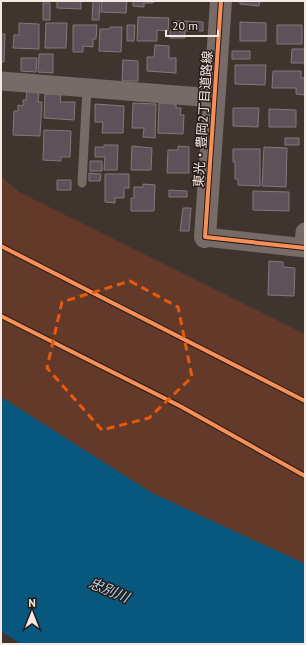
<svg xmlns="http://www.w3.org/2000/svg" width="306" height="645" viewBox="0 0 306 645" font-family="'PT Sans','Noto Sans JP',sans-serif">
  <rect width="100%" height="100%" fill="#40342e"/>
  <path fill="#633929" d="M1 176 19 192 305 334V564L152 493 1 397Z"/>
  <path fill="#08577e" d="M1 397 152 493 305 564V644H21L1 631Z"/>
  <path fill="#5f5159" stroke="#81797a" d="M57 1H81V9L57 8Z
    M93 1H100L99 20H92Z
    M102 1H127L126 13 101 12Z
    M133 1H154L153 3H144V7L133 6Z
    M240 1H266H260L259 6 240 4Z
    M43 3H50V20H43Z
    M138 17 169 18 168 31 157 30V41H137Z
    M175 21H181L180 30H174Z
    M184 21 203 22V31H184Z
    M240 22 266 23V41H240Z
    M19 23 39 24V49L13 48 14 35H19Z
    M46 23H67L66 48H45Z
    M73 25H97L96 39H93V47L83 46V52H73Z
    M127 25H135L134 41H127Z
    M277 25H302V44H277Z
    M110 27H122L121 52 99 51 100 29H110Z
    M170 31 185 32V38H170Z
    M1 34H5L4 62H1Z
    M155 45 169 46V58H176V73L147 71V57H154Z
    M292 49H305V63H291Z
    M232 51H250V59H232Z
    M39 54H53V73L38 72Z
    M21 58H37L36 72 21 71Z
    M123 60 138 61V81H122Z
    M235 65H266L265 85 235 84Z
    M273 71H301V78H305V95L296 94V88H272Z
    M27 91H39L38 102H42L40 136 13 135 14 111H18V105L23 106V100H26Z
    M45 94 61 95 60 102H75L74 120 44 118Z
    M133 103 156 104 155 138 143 137 144 128H132Z
    M159 103 176 104V108H181L180 115H184L183 134 158 133Z
    M95 104 124 106 123 133H102L103 122H95Z
    M233 108H259L258 127 233 126Z
    M269 109 296 110V127H269Z
    M44 130 71 131 70 157H61V161L43 160Z
    M285 138H299V145H285Z
    M104 145H118L117 170H104L105 157H95V147H104Z
    M132 146 152 148 151 170H131Z
    M178 146 189 147V173H167L168 150H178Z
    M264 147 287 148 286 187 262 186Z
    M233 149H260V186L238 185V179H235V162H233Z
    M90 161H102V171H90Z
    M89 173 101 174 100 181H89Z
    M105 174H129V188H124V198H115V203L105 202Z
    M57 180H71V190H57Z
    M143 184 155 185 154 211H131V198H134V187H143Z
    M169 190 187 191V197H169Z
    M253 191 289 192V211L253 210Z
    M183 208H191L189 231H180Z
    M269 261 283 262V267L295 268 294 296 268 295Z"/>
  <g fill="none" stroke-linecap="round" stroke-linejoin="round">
    <path stroke="#766b67" stroke-width="9" d="M82 183 87 88"/>
    <path stroke="#766b67" stroke-width="19" d="M1 81 214 98
      M205 237 305 248
      M304 248 305 232"/>
    <path stroke="#766b67" stroke-width="22" d="M205 237 221 1"/>
    <defs>
      <path id="cycleway" d="M221 1 205 237 305 248
        M1 246 305 401
        M1 316 180 406 305 476"/>
    </defs>
    <use href="#cycleway" stroke="#261b17" stroke-width="6"/>
    <use href="#cycleway" stroke="#f78f57" stroke-width="4"/>
  </g>
  <path fill="none" stroke="#e8590c" stroke-width="3" stroke-dasharray="8 5" stroke-linejoin="round" d="M130 281 178 307 192 377 149 418 102 430 47 368 62 302Z"/>
  <g text-anchor="middle" dominant-baseline="central" stroke-width="3" stroke-linejoin="round" paint-order="stroke">
    <g font-size="13" fill="#f8e8e2" stroke="#261b17">
      <text transform="translate(203 119) rotate(-86)">東光・豊岡2丁目道路線</text>
    </g>
    <g font-size="14" font-style="italic" fill="#b2d6f0" stroke="#261b17">
      <text transform="translate(109 590) rotate(23)">忠別川</text>
    </g>
  </g>
  <rect width="306" height="645" fill="none" stroke="#f8e8e2" stroke-width="4"/>
  <g transform="translate(32 613)" stroke="#261b17" stroke-width="3" paint-order="stroke">
  <path d="M0-3L7 15L0 10L-7 15Z" fill="#f8e8e2"/>
  <text y="-6" font-size="11" font-weight="bold" text-anchor="middle" fill="#f8e8e2">N</text>
  </g>
  <path d="M166 30v6h52v-6" fill="none" stroke="#f8e8e2" stroke-width="2"/>
  <text x="172" y="30" font-size="12" fill="#f8e8e2" stroke="#261b17" stroke-width="3" paint-order="stroke">20 m</text>
</svg>
